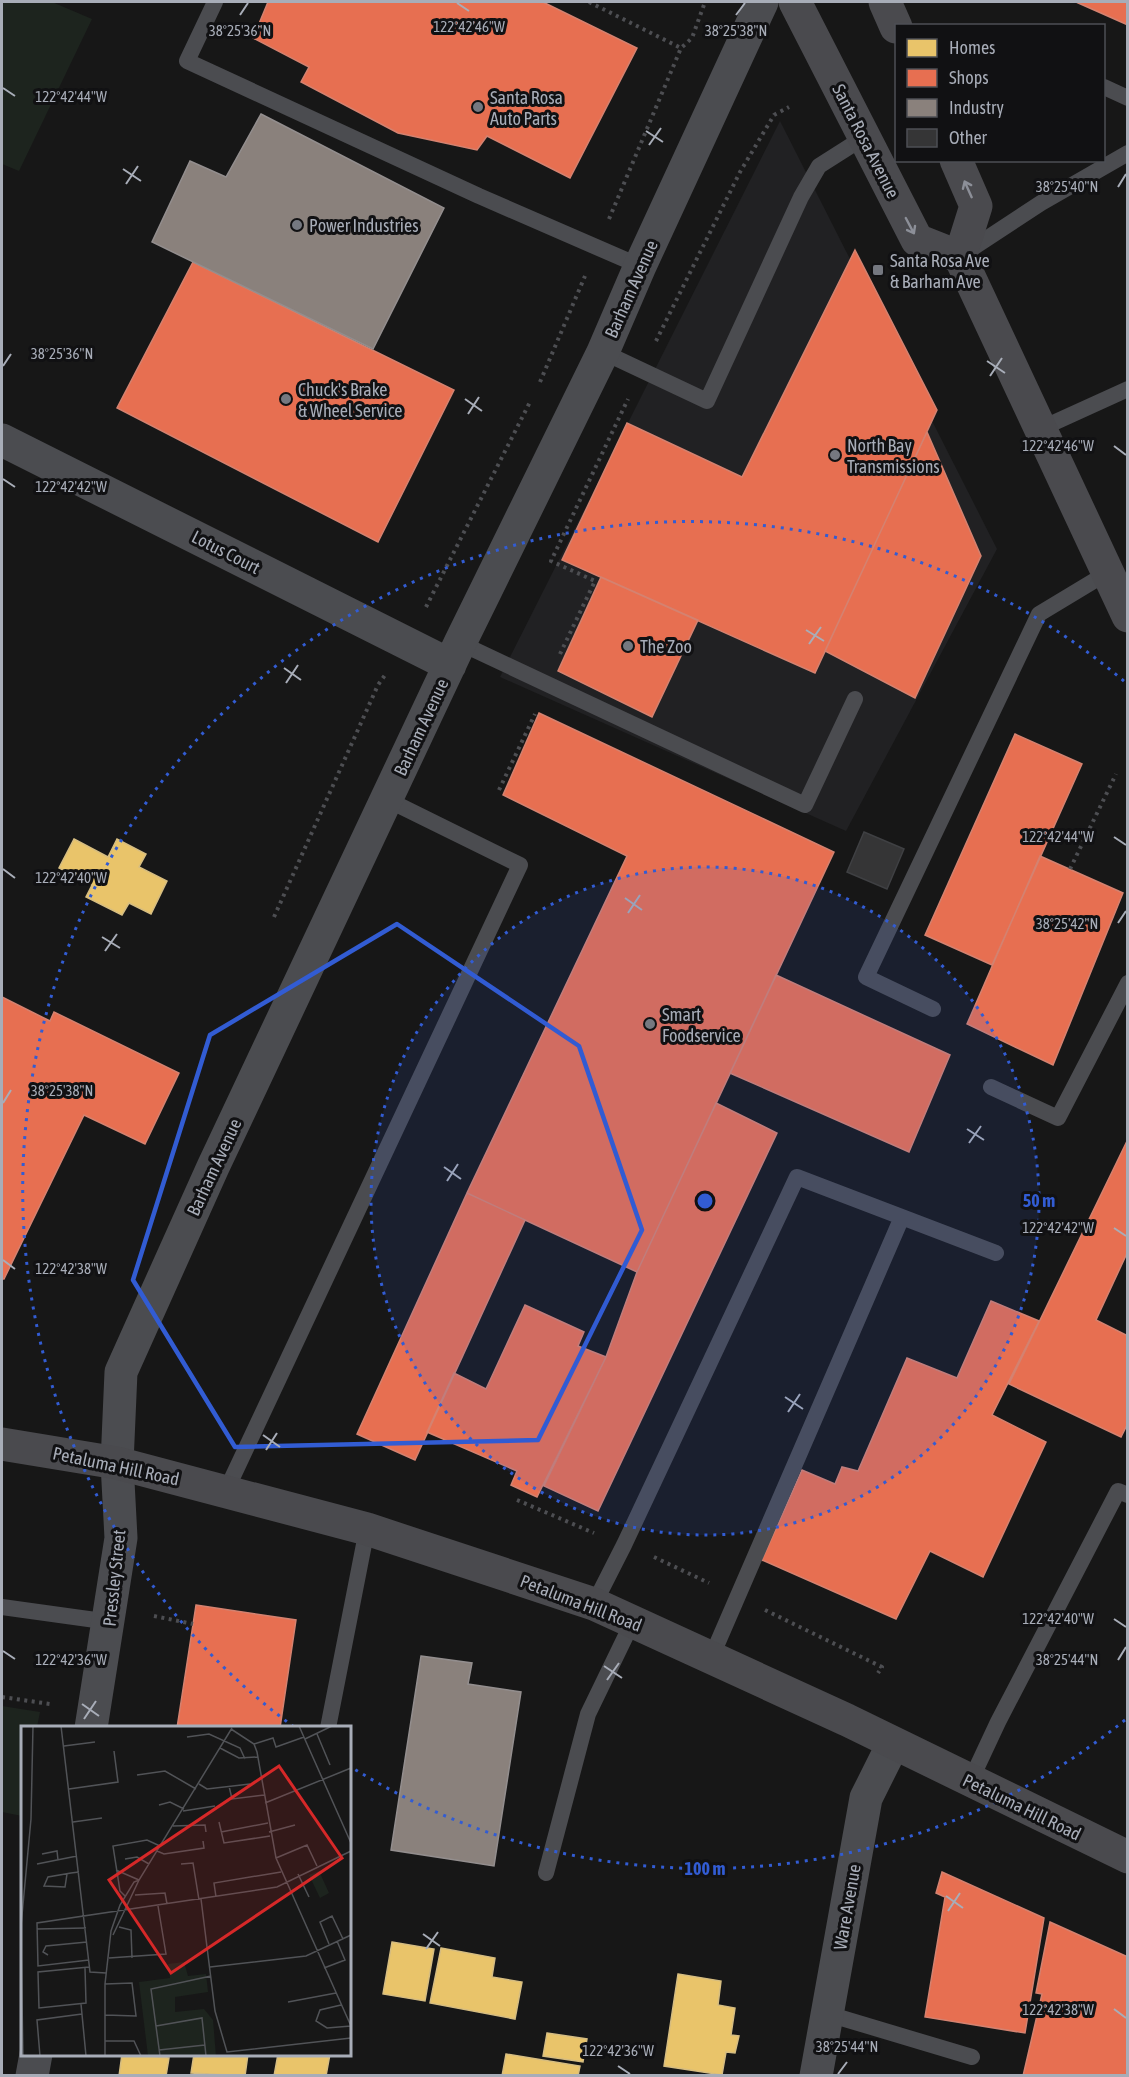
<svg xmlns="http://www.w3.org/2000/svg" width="1129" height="2077" viewBox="0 0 1129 2077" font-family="'Asap Condensed',sans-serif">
  <rect width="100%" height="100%" fill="#171717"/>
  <path fill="#212123" d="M780 121 997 549 846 831 500 677Z"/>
  <path fill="#1d241e" d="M2 2H52L92 19 19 171 2 164Z
    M2 1706 40 1712 37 1727 22 1728V1816L2 1812Z"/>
  <path fill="#e9c46a" stroke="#d6bd81" stroke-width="1.5" d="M74 839 108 857 117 839 146 854 139 867 167 881 151 914 129 903 122 915 86 897 92 885 59 868Z
    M392 1942 434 1949 425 2001 383 1994Z
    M441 1948 495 1958 492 1977 522 1982 515 2019 430 2003Z
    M678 1974 721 1981 718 2005 735 2008 731 2035 739 2036 735 2053 726 2052 722 2075 664 2066Z
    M547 2033 587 2039 583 2062 543 2056Z
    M122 2054 169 2058 166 2076H119Z
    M194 2054H248L245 2076 191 2073Z
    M278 2054H330L326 2076H274Z
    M506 2054 580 2066 578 2076H502Z"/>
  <path fill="#e76f51" stroke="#d48270" stroke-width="1.5" d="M268 2H543L637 48 570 178 487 136 477 150 398 133 301 82 309 67 253 38Z
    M1076 2H1128V25Z
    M855 250 937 410 815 673 562 560 627 423 742 477Z
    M193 262 454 390 378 542 117 408Z
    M927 432 981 556 915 698 825 651Z
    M601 577 698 620 652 717 558 671Z
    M539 713 834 852 637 1272 467 1193 627 856 503 795Z
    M1015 734 1082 764 992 965 925 935Z
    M1040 856 1123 893 1053 1065 967 1024Z
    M776 975 950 1055 909 1152 730 1073Z
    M2 997 50 1021 54 1012 179 1073 145 1144 84 1115 4 1279H2Z
    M716 1103 777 1133 598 1511 544 1486 606 1357 637 1272Z
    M1128 1139V1251L1096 1320 1128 1336V1423L1121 1437 1009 1384Z
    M467 1193 525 1220 415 1460 357 1434Z
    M991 1301 1039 1321 992 1415 1046 1442 983 1577 930 1551 896 1619 762 1560 802 1470 835 1484 842 1467 858 1471 907 1358 957 1378Z
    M525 1305 584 1332 578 1346 606 1357 537 1497 511 1485 517 1471 427 1432 454 1373 486 1389Z
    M196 1605 296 1620 280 1728H177Z
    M942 1872 1044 1918 1025 2033 925 2017 945 1897 936 1893Z
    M1050 1922 1128 1957V2076H1023L1042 1994 1036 1993Z"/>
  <path fill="#8a817c" stroke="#938e8e" stroke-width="1.5" d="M261 114 444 208 373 349 152 242 190 161 226 177Z
    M421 1656 472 1663 468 1684 521 1692 494 1866 391 1850Z"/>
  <path fill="#353536" stroke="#3f4043" stroke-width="1.5" d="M864 832 904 849 887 889 847 872Z"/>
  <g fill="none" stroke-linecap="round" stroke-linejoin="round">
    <path stroke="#4d4e52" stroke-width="4" stroke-dasharray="3 4.5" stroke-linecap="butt" d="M589 2 681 48
      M609 219 681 48 692 38 705 2
      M656 341 740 172 774 115 789 107
      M540 382 585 276
      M426 607 531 400
      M560 654 595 581 551 561 628 399
      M499 790 535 714
      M1070 869 1116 774
      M274 917 378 685 385 675
      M517 1500 594 1533
      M654 1557 709 1583
      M765 1610 882 1667 878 1673
      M154 1616 193 1624
      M2 1697 50 1704"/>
    <path stroke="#4b4c50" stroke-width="16" d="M215 2 187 61 479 196 640 266
      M1104 87 1128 98
      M965 253 1041 203 1128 153
      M603 352 707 401 801 197 819 166 863 138
      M1040 429 1128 389
      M460 643 805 805 855 699
      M933 1009 866 977 1039 614 1107 573
      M991 1087 1058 1118 1128 983
      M226 1491 520 865 386 799
      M594 1604 624 1545 797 1177 996 1253
      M2 1607 110 1622
      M711 1658 902 1217
      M328 1728 367 1529
      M970 1782 998 1722 1118 1491 1128 1495
      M546 1873 588 1714 633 1621
      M828 2014 972 2057"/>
    <path stroke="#4b4c50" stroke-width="33" d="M2 440 450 665
      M91 1728 121 1538 117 1463 121 1372 213 1167 460 643 603 352 640 266 762 2
      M32 2076 36 2054
      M816 2076 866 1798 893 1744"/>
    <path stroke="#4a4a4e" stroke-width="33" d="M795 2 917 240 960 257 1128 616
      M885 2 896 27
      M956 160 976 206 960 257
      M2 1444 117 1463 367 1529 594 1604 847 1720 1128 1857"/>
  </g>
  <defs><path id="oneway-shaft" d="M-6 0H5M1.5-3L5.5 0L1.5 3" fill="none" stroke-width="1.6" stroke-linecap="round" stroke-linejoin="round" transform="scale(1.5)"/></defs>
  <g stroke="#8c8f98">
    <use href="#oneway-shaft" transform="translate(968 189) rotate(-114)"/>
    <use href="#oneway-shaft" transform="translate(910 226) rotate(62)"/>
  </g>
  <path fill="none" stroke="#325cd3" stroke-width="4.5" stroke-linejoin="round" d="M397 924 579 1046 642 1230 538 1440 235 1447 133 1280 210 1035Z"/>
  <path fill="none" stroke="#a8adb8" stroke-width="2" d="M457 3 469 11M240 15 248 3M736 15 745 3M3 88 15 96M646 131 663 142M649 145 661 128M123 169 141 181M126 184 138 166M1118 187 1126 174M987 361 1005 373M3 366 11 354M990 376 1002 358M465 399 482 411M468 414 479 397M1114 446 1126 455M3 479 15 487M806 630 824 641M809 644 821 627M284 668 301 680M286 683 298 665M1114 837 1126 845M3 869 15 878M625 898 642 910M628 913 640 895M1118 923 1126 911M102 937 120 948M105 951 117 934M3 1103 11 1090M967 1129 984 1140M969 1143 981 1126M444 1167 461 1179M447 1181 458 1164M1114 1228 1126 1236M3 1260 15 1269M785 1397 803 1409M788 1412 800 1394M263 1435 280 1447M266 1450 277 1433M1114 1619 1126 1627M3 1651 15 1659M1118 1660 1126 1647M604 1666 622 1678M607 1680 619 1663M82 1704 99 1716M84 1719 96 1701M946 1896 963 1908M948 1911 960 1893M423 1934 440 1946M426 1949 438 1932M1114 2009 1126 2018M618 2066 630 2074M838 2074 847 2062"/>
  <circle cx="705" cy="1201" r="334" fill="#325cd3" fill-opacity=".12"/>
  <g fill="none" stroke="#325cd3" stroke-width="3" stroke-dasharray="3 6">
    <circle cx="705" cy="1201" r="334"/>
    <path d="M1125 1720A668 668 0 0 1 351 1767M294 1727A668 668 0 1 1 1125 682"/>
  </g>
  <g fill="#757880" stroke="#111113" stroke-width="2">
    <circle cx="478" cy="107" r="6"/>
    <circle cx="297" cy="225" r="6"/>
    <rect x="872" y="264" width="12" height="12" rx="3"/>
    <circle cx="286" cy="399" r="6"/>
    <circle cx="835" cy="455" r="6"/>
    <circle cx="628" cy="646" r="6"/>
    <circle cx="650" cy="1024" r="6"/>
  </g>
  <g text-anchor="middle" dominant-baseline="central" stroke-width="6" stroke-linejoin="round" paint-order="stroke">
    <g font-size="18" fill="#a8adb8" stroke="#111113" text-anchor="start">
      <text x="490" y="97">Santa Rosa<tspan x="490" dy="21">Auto Parts</tspan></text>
      <text x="309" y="225">Power Industries</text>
      <text x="890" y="260">Santa Rosa Ave<tspan x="890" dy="21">&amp; Barham Ave</tspan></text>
      <text x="298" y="389">Chuck's Brake<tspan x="298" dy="21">&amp; Wheel Service</tspan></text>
      <text x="847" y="445">North Bay<tspan x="847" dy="21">Transmissions</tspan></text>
      <text x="640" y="646">The Zoo</text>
      <text x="662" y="1014">Smart<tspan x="662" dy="21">Foodservice</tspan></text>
    </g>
    <g font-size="18" fill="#a8adb8" stroke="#111113">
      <text transform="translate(866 141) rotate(63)">Santa Rosa Avenue</text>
      <text transform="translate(631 289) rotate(-66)">Barham Avenue</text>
      <text transform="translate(226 552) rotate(27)">Lotus Court</text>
      <text transform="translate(421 727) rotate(-65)">Barham Avenue</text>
      <text transform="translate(214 1167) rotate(-65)">Barham Avenue</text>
      <text transform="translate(116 1466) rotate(12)">Petaluma Hill Road</text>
      <text transform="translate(114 1578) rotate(-84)">Pressley Street</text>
      <text transform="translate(581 1603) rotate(21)">Petaluma Hill Road</text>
      <text transform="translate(1022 1807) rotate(26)">Petaluma Hill Road</text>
      <text transform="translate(847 1907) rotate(-80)">Ware Avenue</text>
    </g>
  </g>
  <g transform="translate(21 1726)">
    <rect width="330" height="330" fill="#171717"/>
    <path d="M298 145 308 167 299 172 288 149ZM163 236 167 250 185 248 187 266 154 271V286L183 283 192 294 195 330H127L118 256 149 252 147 238Z" fill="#1d241e"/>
    <path fill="none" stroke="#515357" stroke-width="1.5" d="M40 0 69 246 85 247M278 0 330 117M210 3 233 18 236 26 255 132 330 300M296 8 309 39M166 11 188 8 219 22 224 33M284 13 311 0M233 18 252 12 255 21 283 11M43 20 74 16M199 22 218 32 237 31M116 49 144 45 175 63M178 58 186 63 229 58M208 60 211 73 243 69M48 63 97 56 93 25M244 77 330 42M138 79 149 76 163 83M162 85 194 80M52 96 81 92M198 96 203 117 249 110M152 100 184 99 185 106M200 106 247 97M248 106 274 99M136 125 143 128 183 122 182 115M21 128 36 125 37 134M255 132 286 119 296 140M104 133 116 131 128 138M16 138 56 130M160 138 172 137 178 174M95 144 118 154M46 148 44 161 23 160 27 151 50 147 58 146M277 148 288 171M114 169 144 167 146 178M104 170 99 165 92 120 126 114 139 120M195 171 193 157 260 146M180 173 194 285 206 326 330 312M0 200 10 93 12 0M98 201 110 204 111 232M16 203 65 202M92 209 118 154 211 2M0 217 2 330M308 218 299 196 311 190 322 213M27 229 22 226 25 220 66 216M88 232 145 228 137 180M68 234 17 240 16 197 256 161 330 125M189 241 285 230 330 209M64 242 65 277 18 282 17 246 68 241M303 242 324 234 316 215M267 276 315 267M60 278 65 330M320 279 299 284 295 295 306 302 330 300M84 289 115 290 111 257 84 258M135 300 181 292 185 330M84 315H113L120 330M138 324 184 319M19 330 16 294 61 288M84 330V258L90 205 99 179 113 156 118 154M139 330 130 263 190 250"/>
    <path fill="#d62828" fill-opacity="0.15" stroke="#d62828" stroke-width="3" d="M258 40 321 132 150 247 88 154Z"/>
    <rect width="330" height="330" fill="none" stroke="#a8adb8" stroke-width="3"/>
  </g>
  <g font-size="15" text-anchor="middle" fill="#a8adb8" stroke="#111113" stroke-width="6" stroke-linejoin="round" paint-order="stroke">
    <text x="469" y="32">122°42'46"W</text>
    <text x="240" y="36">38°25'36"N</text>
    <text x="736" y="36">38°25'38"N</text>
    <text x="71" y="102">122°42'44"W</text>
    <text x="1067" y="192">38°25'40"N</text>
    <text x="62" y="359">38°25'36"N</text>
    <text x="1058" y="451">122°42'46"W</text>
    <text x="71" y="492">122°42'42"W</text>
    <text x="1058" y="842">122°42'44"W</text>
    <text x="71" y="883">122°42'40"W</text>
    <text x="1067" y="929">38°25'42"N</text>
    <text x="62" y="1096">38°25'38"N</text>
    <text x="1058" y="1233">122°42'42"W</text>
    <text x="71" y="1274">122°42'38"W</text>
    <text x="1058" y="1624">122°42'40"W</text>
    <text x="71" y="1665">122°42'36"W</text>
    <text x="1067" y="1665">38°25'44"N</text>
    <text x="1058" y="2015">122°42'38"W</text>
    <text x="847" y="2052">38°25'44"N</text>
    <text x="618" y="2056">122°42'36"W</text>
  </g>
  <circle cx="705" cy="1201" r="9" fill="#325cd3" stroke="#111113" stroke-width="3"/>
  <g font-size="18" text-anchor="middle" font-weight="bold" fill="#325cd3" stroke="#111113" stroke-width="6" stroke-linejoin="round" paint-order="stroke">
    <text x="1039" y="1207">50 m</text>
    <text x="705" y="1875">100 m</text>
  </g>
  <rect width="1129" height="2077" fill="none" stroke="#a8adb8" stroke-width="6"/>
  <rect x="895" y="24" width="210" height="138" fill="#111113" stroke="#4d4f55" stroke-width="1.5"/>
  <rect x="907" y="39" width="30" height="18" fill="#e9c46a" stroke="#4d4f55" stroke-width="1.5"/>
  <text x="949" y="54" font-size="18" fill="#a8adb8">Homes</text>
  <rect x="907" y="69" width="30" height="18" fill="#e76f51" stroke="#4d4f55" stroke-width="1.5"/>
  <text x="949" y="84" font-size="18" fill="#a8adb8">Shops</text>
  <rect x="907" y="99" width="30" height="18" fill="#8a817c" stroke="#4d4f55" stroke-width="1.5"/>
  <text x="949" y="114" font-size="18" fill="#a8adb8">Industry</text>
  <rect x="907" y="129" width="30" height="18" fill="#353536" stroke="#4d4f55" stroke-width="1.5"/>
  <text x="949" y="144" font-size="18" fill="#a8adb8">Other</text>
</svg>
